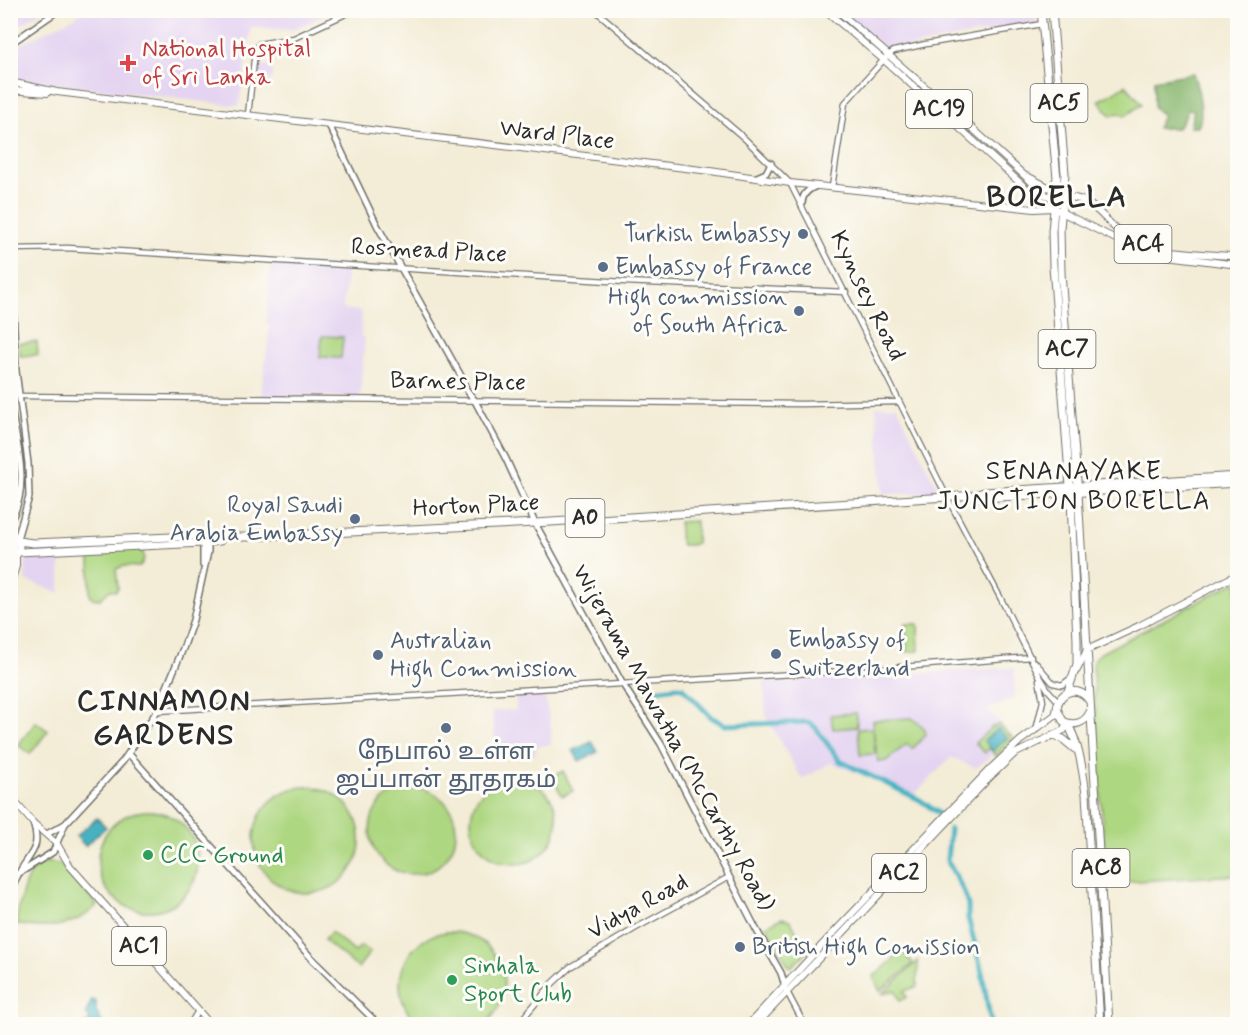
<svg xmlns="http://www.w3.org/2000/svg" width="1248" height="1035" viewBox="0 0 1248 1035" font-family="Mynerve,'Noto Sans Tamil',sans-serif">
  <rect width="100%" height="100%" fill="#fdfcf7"/>
  <filter id="ink" filterUnits="userSpaceOnUse"><feTurbulence type="fractalNoise" baseFrequency=".0167" numOctaves="2"/><feDisplacementMap in="SourceGraphic" scale="12" xChannelSelector="R" yChannelSelector="G"/><feConvolveMatrix kernelMatrix="1 2 1 2 8 2 1 2 1" color-interpolation-filters="sRGB"/></filter>
  <filter id="wash" filterUnits="userSpaceOnUse"><feTurbulence type="fractalNoise" baseFrequency=".008" numOctaves="4" result="noise"/><feDisplacementMap in="SourceGraphic" scale="24" xChannelSelector="R" yChannelSelector="G"/><feGaussianBlur stdDeviation="1.35" result="paint"/><feColorMatrix in="noise" values="0 0 0 0 0 0 0 0 0 0 0 0 0 0 0 0 0 1.4 0 .05"/><feComposite in="paint" operator="in"/></filter>
  <g filter="url(#wash)">
    <rect width="100%" height="100%" fill="#f3ecd6"/>
    <path fill="#e4d3f1" d="M11 10H42V11L11 31Z
      M83 11V10L334 11 292 30 251 27 239 106 15 79 11 76V49L75 17Z
      M841 11H1035L1036 22 888 51Z
      M255 74a9 9 0 1 1 18 0a9 9 0 1 1-18 0Z
      M271 262 347 267 343 309 362 311 361 337H365L360 397 261 396 270 326 266 324Z
      M876 406H897L940 493 883 494Z
      M60 555V593L25 580 26 563 28 558Z
      M1014 668 1015 698 988 709 1013 738 976 768 951 757 914 795 831 763 802 779 766 717 764 681Z
      M539 692 545 695 551 728V744L536 747 535 755 524 754 522 745 496 747 492 711 516 710V694Z"/>
    <path fill="#aed781" stroke="#6c8156" stroke-width="1.5" d="M1126 85 1142 104 1125 116 1118 113 1111 116 1099 101Z
      M322 336 343 337 341 358 320 357Z
      M37 342 38 355 20 356 19 343Z
      M696 521V543L692 545H682L680 541 679 522Z
      M142 547 144 559 140 567 124 566 116 569 118 588 116 591 110 590 100 599 92 598 90 595V548Z
      M1237 581V875L1106 883 1093 664 1095 658 1101 653Z
      M905 624H918L919 651 907 652Z
      M856 713 857 727 833 729 831 715Z
      M912 718 924 728 926 735 912 749 907 744 886 761 878 762 873 728 875 754 860 755 858 729 873 728V721L875 720Z
      M36 722 48 731 30 754 18 745Z
      M998 724 1013 738 1010 740 1011 741 996 756 989 748 985 753 975 743 993 726 994 727Z
      M563 771 573 791 562 796 552 777Z
      M471 821a43 43 0 1 1 86 0a43 43 0 1 1-86 0Z
      M254 840a53 53 0 1 1 106 0a53 53 0 1 1-106 0Z
      M370 831a43 43 0 1 1 86 0a43 43 0 1 1-86 0Z
      M98 861a50 50 0 1 1 100 0a50 50 0 1 1-100 0Z
      M47 862 60 864 97 905C76 928 44 930 16 924 20 903 23 867 47 862Z
      M782 918 790 920 807 952 791 967 788 965 766 926Z
      M331 932 355 952 361 946 370 952 358 968 324 940Z
      M447 932C499 930 524 990 485 1024H418C384 994 401 937 447 932Z
      M903 951 913 964 880 991 873 977Z
      M918 961 917 987 904 991 907 997 900 1000 895 990 882 994Z"/>
    <path fill="#8ab86f" stroke="#5a724d" stroke-width="1.5" d="M1193 73C1198 88 1205 112 1198 127H1190L1194 110 1188 109 1185 117 1178 128H1157L1163 116 1154 107V80Z"/>
    <path fill="#45b2c2" stroke="#386e76" stroke-width="1.5" d="M998 728 1007 738 993 751 984 741Z
      M592 742 598 752 579 761 573 750Z
      M97 818 106 827 85 846 76 836Z
      M92 1000 96 1001V1011L103 1024H85L90 1020 86 1013Z"/>
    <g fill="none" stroke-linecap="round" stroke-linejoin="round">
      <path stroke="#45b2c2" stroke-width="5" d="M648 691 677 687 683 688 711 717 725 725 808 722 815 727 840 761 920 800 938 813
        M950 829 947 860 963 890 968 905V918L982 972 991 1024"/>
    </g>
  </g>
  <g filter="url(#ink)">
    <g fill="none" stroke-linecap="round" stroke-linejoin="round">
      <defs>
        <path id="tertiary" d="M595 10 743 137 790 183 947 497 1001 599 1039 675 1048 690 1058 701
          M248 115 254 60 259 44 294 38 354 10
          M832 187 845 103 888 55 894 51 926 44 1042 24
          M11 249 68 248 625 282 846 292
          M18 396 802 404 898 402
          M1035 662 1053 683 1062 685 1071 678
          M157 711 863 670 1031 657
          M1036 730 1043 701 1039 680
          M786 990 804 1024
          M190 1024 198 1011
          M518 1024 552 984 570 967 636 928 729 877"/>
        <path id="secondary" d="M10 44 59 10
          M329 125 377 225 461 376 466 389 475 401 506 459 535 523 622 683 661 744 756 929 781 973 785 986
          M757 177 766 173 771 163
          M802 204C802 194 808 189 817 186
          M10 243 16 371 28 463 29 497 17 539
          M10 401C15 439 32 486 10 521
          M203 565V536
          M129 754 314 961 378 1024
          M47 834 65 824 123 761 157 711 184 646 193 620 208 552V540
          M10 877 18 874 53 852 65 824
          M10 898C12 890 14 882 18 875 29 853 42 850 33 823"/>
        <path id="primary" d="M825 10 892 67 1029 191 1053 208 1136 249 1152 254 1238 265
          M837 10 972 128 1046 195C1058 201 1070 193 1086 202 1102 211 1112 229 1128 238 1155 254 1206 253 1238 257
          M10 82 57 92 710 171 790 183 1034 209 1053 208
          M10 90 47 93
          M10 585 16 566V556
          M1077 670 1087 650 1139 626 1238 574
          M10 796 33 823 57 844 70 866 210 1024
          M749 1024 822 945 989 770 1020 741 1055 715 1057 709
          M757 1024 989 778 1014 754 1064 730 1067 723"/>
        <path id="trunk" d="M1041 10 1057 178 1052 231 1053 266 1071 500 1077 641V664L1068 691
          M1052 10 1065 174 1060 228 1061 273 1078 493 1109 1024
          M1028 177 1047 187H1052L1056 181
          M974 496 984 498 1238 483
          M10 534C19 538 21 546 17 554L10 559
          M19 541 33 543 218 535 223 537H247L535 523 947 497 974 495 984 492 1238 476
          M19 552 203 543 220 541 223 537
          M1090 702C1080 684 1058 690 1057 709L1063 721C1074 727 1085 723 1090 712
          M1067 723C1079 742 1083 772 1086 794L1100 1024
          M1053 735 1063 739 1075 749"/>
      </defs>
      <use href="#tertiary" stroke="#716f67" stroke-width="7"/>
      <use href="#secondary" stroke="#716f67" stroke-width="8"/>
      <use href="#primary" stroke="#716f67" stroke-width="8"/>
      <use href="#trunk" stroke="#716f67" stroke-width="9"/>
      <use href="#tertiary" stroke="#fff" stroke-width="4.5"/>
      <use href="#secondary" stroke="#fff" stroke-width="5"/>
      <use href="#primary" stroke="#fff" stroke-width="6"/>
      <use href="#trunk" stroke="#fff" stroke-width="7"/>
    </g>
  </g>
  <path fill="#e0444e" stroke="#fdfcf7" stroke-width="2" d="M125 54h6v6h6v6h-6v6h-6v-6h-6v-6h6z"/>
  <g fill="#5c6f8a" stroke="#fdfcf7" stroke-width="2">
    <circle cx="803" cy="234" r="6"/>
    <circle cx="603" cy="267" r="6"/>
    <circle cx="799" cy="311" r="6"/>
    <circle cx="355" cy="519" r="6"/>
    <circle cx="776" cy="654" r="6"/>
    <circle cx="378" cy="655" r="6"/>
    <circle cx="446" cy="728" r="6"/>
    <circle cx="740" cy="947" r="6"/>
  </g>
  <g fill="#2e9e5b" stroke="#fdfcf7" stroke-width="2">
    <circle cx="148" cy="855" r="6"/>
    <circle cx="452" cy="980" r="6"/>
  </g>
  <g text-anchor="middle" dominant-baseline="central" stroke-width="6" stroke-linejoin="round" paint-order="stroke">
    <g fill="#fdfcf7" stroke="#6a6a68" stroke-width="1.5">
      <rect x="1030.5" y="84" width="57" height="38" rx="4.5"/>
      <rect x="906" y="90" width="66" height="38" rx="4.5"/>
      <rect x="1114.5" y="225" width="57" height="38" rx="4.5"/>
      <rect x="1038.5" y="330" width="57" height="38" rx="4.5"/>
      <rect x="565.5" y="499" width="39" height="38" rx="4.5"/>
      <rect x="1072.5" y="849" width="57" height="38" rx="4.5"/>
      <rect x="872" y="854" width="54" height="38" rx="4.5"/>
      <rect x="112" y="927" width="54" height="38" rx="4.5"/>
    </g>
    <g font-size="22" font-weight="bold" fill="#2b2b2b">
      <text x="1059" y="103">AC5</text>
      <text x="939" y="109">AC19</text>
      <text x="1143" y="244">AC4</text>
      <text x="1067" y="349">AC7</text>
      <text x="585" y="518">A0</text>
      <text x="1101" y="868">AC8</text>
      <text x="899" y="873">AC2</text>
      <text x="139" y="946">AC1</text>
    </g>
    <g font-size="24" fill="#be3a42" stroke="#fdfcf7" text-anchor="start">
      <text x="142" y="49">National Hospital<tspan x="142" dy="28">of Sri Lanka</tspan></text>
    </g>
    <g font-size="24" fill="#2b2b2b" stroke="#fdfcf7">
      <text transform="translate(557 135) rotate(7)">Ward Place</text>
      <text transform="translate(429 251) rotate(3)">Rosmead Place</text>
      <text transform="translate(867 296) rotate(64)">Kynsey Road</text>
      <text transform="translate(458 382) rotate(1)">Barnes Place</text>
      <text transform="translate(476 506) rotate(-3)">Horton Place</text>
      <text transform="translate(673 738) rotate(61)">Wijerama Mawatha (McCarthy Road)</text>
      <text transform="translate(638 907) rotate(-29)">Vidya Road</text>
    </g>
    <g font-size="24" fill="#4e5e75" stroke="#fdfcf7" text-anchor="start">
      <text x="791" y="234" text-anchor="end">Turkish Embassy</text>
      <text x="615" y="267">Embassy of France</text>
      <text x="787" y="297" text-anchor="end">High commission<tspan x="787" dy="28">of South Africa</tspan></text>
      <text x="343" y="505" text-anchor="end">Royal Saudi<tspan x="343" dy="28">Arabia Embassy</tspan></text>
      <text x="788" y="640">Embassy of<tspan x="788" dy="28">Switzerland</tspan></text>
      <text x="390" y="641">Australian<tspan x="390" dy="28">High Commission</tspan></text>
      <text x="446" y="752" text-anchor="middle">நேபால் உள்ள<tspan x="446" dy="28">ஜப்பான் தூதரகம்</tspan></text>
      <text x="752" y="947">British High Comission</text>
    </g>
    <g font-size="24" fill="#27864d" stroke="#fdfcf7" text-anchor="start">
      <text x="160" y="855">CCC Ground</text>
      <text x="464" y="966">Sinhala<tspan x="464" dy="28">Sport Club</tspan></text>
    </g>
    <g font-size="26" letter-spacing="1.5" fill="#2b2b2b" stroke="#fdfcf7">
      <text x="1074" y="472">SENANAYAKE<tspan x="1074" dy="30">JUNCTION BORELLA</tspan></text>
    </g>
    <g font-size="30" font-weight="bold" letter-spacing="1.5" fill="#2b2b2b" stroke="#fdfcf7">
      <text x="1057" y="197">BORELLA</text>
      <text x="164" y="701">CINNAMON<tspan x="164" dy="34">GARDENS</tspan></text>
    </g>
  </g>
  <rect width="1248" height="1035" fill="none" stroke="#fdfcf7" stroke-width="36"/>
</svg>
